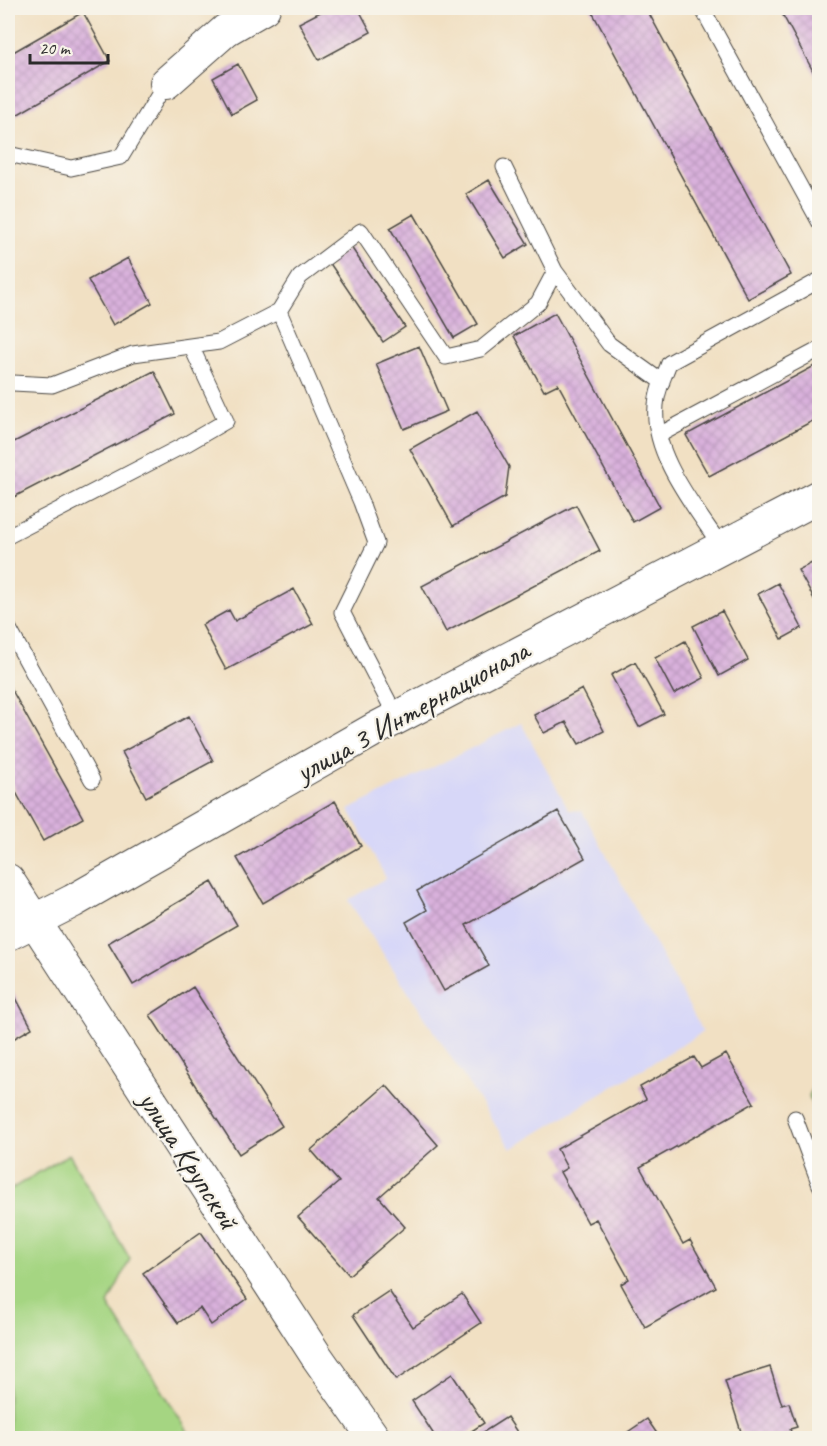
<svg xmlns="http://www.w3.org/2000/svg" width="827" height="1446" viewBox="0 0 827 1446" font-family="Caveat,sans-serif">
  <defs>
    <pattern id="building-cross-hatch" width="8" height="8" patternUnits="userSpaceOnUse" patternTransform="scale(1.5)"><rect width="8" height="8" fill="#d9b1dc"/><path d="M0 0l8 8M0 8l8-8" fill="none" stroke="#ba98bd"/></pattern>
  </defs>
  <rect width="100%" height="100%" fill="#f7f3e8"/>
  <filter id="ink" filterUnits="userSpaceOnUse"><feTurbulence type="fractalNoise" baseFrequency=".0167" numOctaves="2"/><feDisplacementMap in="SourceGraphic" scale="12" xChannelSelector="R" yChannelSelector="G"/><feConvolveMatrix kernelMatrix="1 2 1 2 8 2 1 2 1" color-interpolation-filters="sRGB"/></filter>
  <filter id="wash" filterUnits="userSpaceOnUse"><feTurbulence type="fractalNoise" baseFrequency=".008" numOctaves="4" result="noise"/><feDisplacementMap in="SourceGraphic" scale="24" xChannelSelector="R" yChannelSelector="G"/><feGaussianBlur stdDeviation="1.35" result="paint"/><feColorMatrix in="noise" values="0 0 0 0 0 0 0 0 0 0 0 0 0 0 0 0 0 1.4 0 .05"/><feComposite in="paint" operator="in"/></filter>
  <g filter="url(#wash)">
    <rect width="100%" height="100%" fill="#f1e0c3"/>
    <path fill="#d7d7f8" d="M521 723 569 810 582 811 703 1032 511 1149 348 900 386 878 349 810Z"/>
    <path fill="#a5d582" stroke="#688056" stroke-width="1.5" d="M819 1072 820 1124H819L809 1096Z
      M69 1154 130 1259 108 1304 192 1438H8V1191Z"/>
    <g id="blocks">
      <path fill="url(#building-cross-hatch)" d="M328 8H358L371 32 319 60 299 23Z
        M590 8H646L791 275 748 299Z
        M779 8H820V84Z
        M83 12 110 61 8 120V55Z
        M238 64 257 100 232 114 213 78Z
        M489 180 528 244 505 258 466 194Z
        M414 214 478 324 454 338 390 228Z
        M351 247 405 327 383 342 329 262Z
        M128 258 152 303 113 325 88 280Z
        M555 313 660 507 633 522 558 384 544 391 514 336Z
        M419 346 447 411 404 429 376 364Z
        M820 363V417L709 476 686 435Z
        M154 371 175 414 8 500V445Z
        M477 411 509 467 505 497 453 526 410 449Z
        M576 505 600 551 446 632 422 586Z
        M820 559V610L798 570Z
        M778 583 802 628 782 639 758 594Z
        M294 589 313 624 226 670 202 625 229 610 235 621Z
        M722 611 748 660 719 676 693 626Z
        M685 641 704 678 674 694 655 658Z
        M635 662 664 714 639 727 611 675Z
        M8 683 83 818 43 841 8 778Z
        M582 689 604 731 579 744 566 722 544 733 534 715Z
        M189 716 213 761 146 797 122 752Z
        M335 801 361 846 263 903 237 858Z
        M558 811 585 858 466 925 489 966 444 991 406 922 427 910 417 891Z
        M212 882 237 925 133 985 108 943Z
        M8 983 32 1028 8 1042Z
        M193 987 282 1126 239 1154 150 1015Z
        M726 1054 754 1103 640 1167 683 1244 690 1240 716 1287 645 1327 621 1284 629 1279 596 1219 588 1223 560 1172 567 1168 557 1149 646 1099 640 1087 694 1057 701 1068Z
        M386 1085 438 1145 379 1197 405 1227 349 1275 298 1217 339 1182 311 1150Z
        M201 1232 247 1299 211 1325 200 1308 178 1323 143 1273Z
        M389 1291 413 1327 462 1294 481 1323 396 1380 353 1315Z
        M770 1367 782 1405 789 1403 797 1427 790 1429 793 1438H743L725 1381Z
        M452 1374 484 1423 461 1438H436L412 1401Z
        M507 1417 521 1438H474Z
        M647 1419 660 1438H619Z"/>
    </g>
  </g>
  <g filter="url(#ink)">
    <use href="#blocks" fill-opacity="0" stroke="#494642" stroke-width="1.5"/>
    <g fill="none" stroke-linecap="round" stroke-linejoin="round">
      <defs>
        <path id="service" d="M702 8 820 223
          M8 154 71 168 121 157 166 83
          M555 271 609 344 662 382
          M13 383 52 385 133 354 219 342 279 311
          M659 435 820 349
          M8 536 188 443 226 421 191 346
          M721 546C694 506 647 449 657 398 659 386 665 374 669 363L820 280
          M8 627 92 780
          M397 718 342 612 376 543 361 502 279 311 300 277 361 231 446 357 481 349 538 303 555 271 504 167
          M795 1118 820 1185"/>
        <path id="minor" d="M166 83 226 30 264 8
          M8 880 317 1357 374 1438"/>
        <path id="tertiary" d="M8 934 73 901 377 728 820 496"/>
      </defs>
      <use href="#service" stroke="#494642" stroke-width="17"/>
      <use href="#minor" stroke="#494642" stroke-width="34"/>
      <use href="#tertiary" stroke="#494642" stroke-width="35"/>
      <use href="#service" stroke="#fff" stroke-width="15"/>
      <use href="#minor" stroke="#fff" stroke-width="32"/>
      <use href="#tertiary" stroke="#fff" stroke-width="33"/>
    </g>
  </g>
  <g text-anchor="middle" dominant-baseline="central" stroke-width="4.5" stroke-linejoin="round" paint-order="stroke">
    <g font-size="30" fill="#2b2b2b" stroke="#f7f3e8">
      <text transform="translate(412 711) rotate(-29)">улица 3 Интернационала</text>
      <text transform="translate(189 1160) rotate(57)">улица Крупской</text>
    </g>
  </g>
  <rect width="827" height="1446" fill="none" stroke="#f7f3e8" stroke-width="30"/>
  <path d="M30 54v9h78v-9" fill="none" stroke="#2b2b2b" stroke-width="3"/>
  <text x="39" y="54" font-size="18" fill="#2b2b2b" stroke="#f7f3e8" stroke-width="4.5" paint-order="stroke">20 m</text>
</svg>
